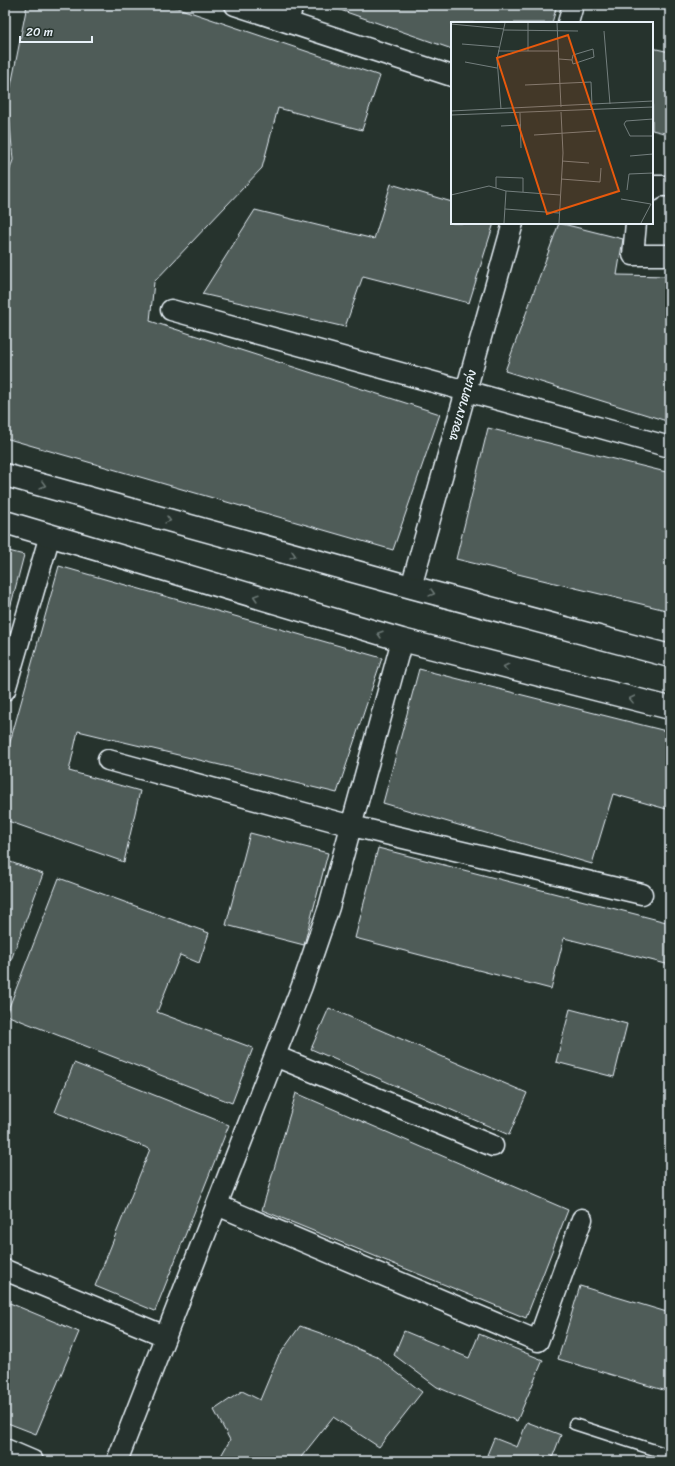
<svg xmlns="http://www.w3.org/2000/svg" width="675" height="1466" viewBox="0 0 675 1466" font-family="Sriracha,'Playpen Sans Thai',sans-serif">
  <rect width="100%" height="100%" fill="#26332d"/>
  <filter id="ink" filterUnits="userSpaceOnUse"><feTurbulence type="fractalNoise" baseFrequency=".025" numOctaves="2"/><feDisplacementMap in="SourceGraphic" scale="8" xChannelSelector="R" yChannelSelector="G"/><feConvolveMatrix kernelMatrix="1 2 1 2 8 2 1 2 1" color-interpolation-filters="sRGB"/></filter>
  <g filter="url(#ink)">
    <path fill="#505c59" stroke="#e8f1f8" d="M27 5H169L380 76 362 130 278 108 262 168 154 282 150 321 440 414 393 550 5 438V184L13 160 8 101Z
      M326 5H557L552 23H452V49Z
      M652 48 670 52V128L668 134 652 130Z
      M391 184 452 202V223H494L469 303 363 276 345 327 202 294 255 210 374 239Z
      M559 223 623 239 617 275 670 276V422L505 371Z
      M488 428 670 473V611L456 559Z
      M5 550 24 555 8 616H5Z
      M59 566 382 658 337 793 78 731 69 771 140 791 124 862 5 820V760Z
      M419 669 670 732V810L613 794 592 864 383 803Z
      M250 833 328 853 304 945 226 925Z
      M378 848 670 923V965L564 938 551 989 355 938Z
      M5 860 43 874 5 976Z
      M59 878 209 933 199 963 180 955 157 1012 253 1048 232 1103 6 1015Z
      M329 1008 527 1093 509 1135 311 1049Z
      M570 1009 627 1024 614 1077 556 1062Z
      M74 1063 229 1125 155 1311 95 1286 150 1149 55 1112Z
      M296 1093 568 1210 526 1318 262 1210Z
      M580 1286 670 1313V1392L558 1359Z
      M5 1301 79 1332 36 1434 5 1422Z
      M300 1326 323 1334 377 1357 422 1392 379 1447 333 1417 298 1461H218L230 1440 214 1410 242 1391 260 1400 278 1357Z
      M404 1331 469 1358 479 1334 543 1360 517 1421 437 1387 394 1355Z
      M527 1422 561 1435 551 1461H504L487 1455 494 1438 517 1447Z"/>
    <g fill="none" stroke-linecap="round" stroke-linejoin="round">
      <defs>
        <path id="service" d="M574 1424 670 1455"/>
        <path id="minor" d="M235 5 452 76
          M288 22 293 5
          M568 23 573 5
          M652 191 654 186H670
          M636 223 633 255H670
          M171 310 670 447
          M411 587 513 223
          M5 690 50 535
          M108 760 352 826 642 894
          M275 1056 493 1146
          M217 1205 538 1341 582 1219
          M5 1270 165 1336
          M5 1449 33 1461
          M117 1461 302 986 329 907 402 640"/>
        <path id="secondary" d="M5 475 411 587 670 656
          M5 522 402 640 670 708"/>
      </defs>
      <use href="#service" stroke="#e8f1f8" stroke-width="13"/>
      <use href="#minor" stroke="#e8f1f8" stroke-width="23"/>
      <use href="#secondary" stroke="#e8f1f8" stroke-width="25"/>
      <use href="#service" stroke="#26332d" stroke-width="10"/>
      <use href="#minor" stroke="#26332d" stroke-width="20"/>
      <use href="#secondary" stroke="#26332d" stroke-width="22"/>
    </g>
    <defs><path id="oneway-chevron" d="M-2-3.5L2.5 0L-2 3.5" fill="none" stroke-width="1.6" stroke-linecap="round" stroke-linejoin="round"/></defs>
    <g stroke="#6a7674">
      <use href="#oneway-chevron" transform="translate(43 485) rotate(15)"/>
      <use href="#oneway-chevron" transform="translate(168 520) rotate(15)"/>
      <use href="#oneway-chevron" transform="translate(293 555) rotate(15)"/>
      <use href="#oneway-chevron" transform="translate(432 593) rotate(15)"/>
      <use href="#oneway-chevron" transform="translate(256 597) rotate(-163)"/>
      <use href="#oneway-chevron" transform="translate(380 634) rotate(-163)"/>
      <use href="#oneway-chevron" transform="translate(506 667) rotate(-166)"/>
      <use href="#oneway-chevron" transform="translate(632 699) rotate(-166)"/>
    </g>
  </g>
  <g text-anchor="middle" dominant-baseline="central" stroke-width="3.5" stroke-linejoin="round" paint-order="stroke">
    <g font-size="13" fill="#e8f1f8" stroke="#26332d">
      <text transform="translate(462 405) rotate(-74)">ซอยเขาตาเล่ง</text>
    </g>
  </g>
  <g transform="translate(451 22)">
    <rect width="202" height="202" fill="#26332d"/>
    <path fill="none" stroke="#747f7e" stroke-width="1" d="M77 1V29M106 1 110 85M0 2 53 7M53 8 127 9M153 9 159 82M11 22 48 25M47 29H107M108 37 121 38 122 42 143 35 142 27 122 33 121 38M14 40 46 46M74 63 140 60 141 83M50 87 46 37 54 1M0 89 202 79M69 91 70 126M0 93 202 85M202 97 175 99 173 102 179 114H202M50 104 70 103M83 113 145 109M179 134 202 132M111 139 138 141M110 157 149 160 150 146M45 166V155L72 156V170M176 168 178 152 202 151M0 173 38 164 55 169 109 173M170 177 200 182M54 187 108 191M53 201 55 169M108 201 112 131 110 90M190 201 200 182"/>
    <path fill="#e8590c" fill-opacity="0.15" stroke="#e8590c" stroke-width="2" d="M117 13 168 169 96 192 46 36Z"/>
    <rect width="202" height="202" fill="none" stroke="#e8f1f8" stroke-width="2"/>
  </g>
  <rect width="675" height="1466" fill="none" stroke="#26332d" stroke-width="20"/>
  <rect x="10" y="10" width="655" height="1446" fill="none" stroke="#e8f1f8" stroke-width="1.5" filter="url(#ink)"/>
  <path d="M20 36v6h72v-6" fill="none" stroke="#e8f1f8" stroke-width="2"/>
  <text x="26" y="36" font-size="12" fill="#e8f1f8" stroke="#26332d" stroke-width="3" paint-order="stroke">20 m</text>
</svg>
